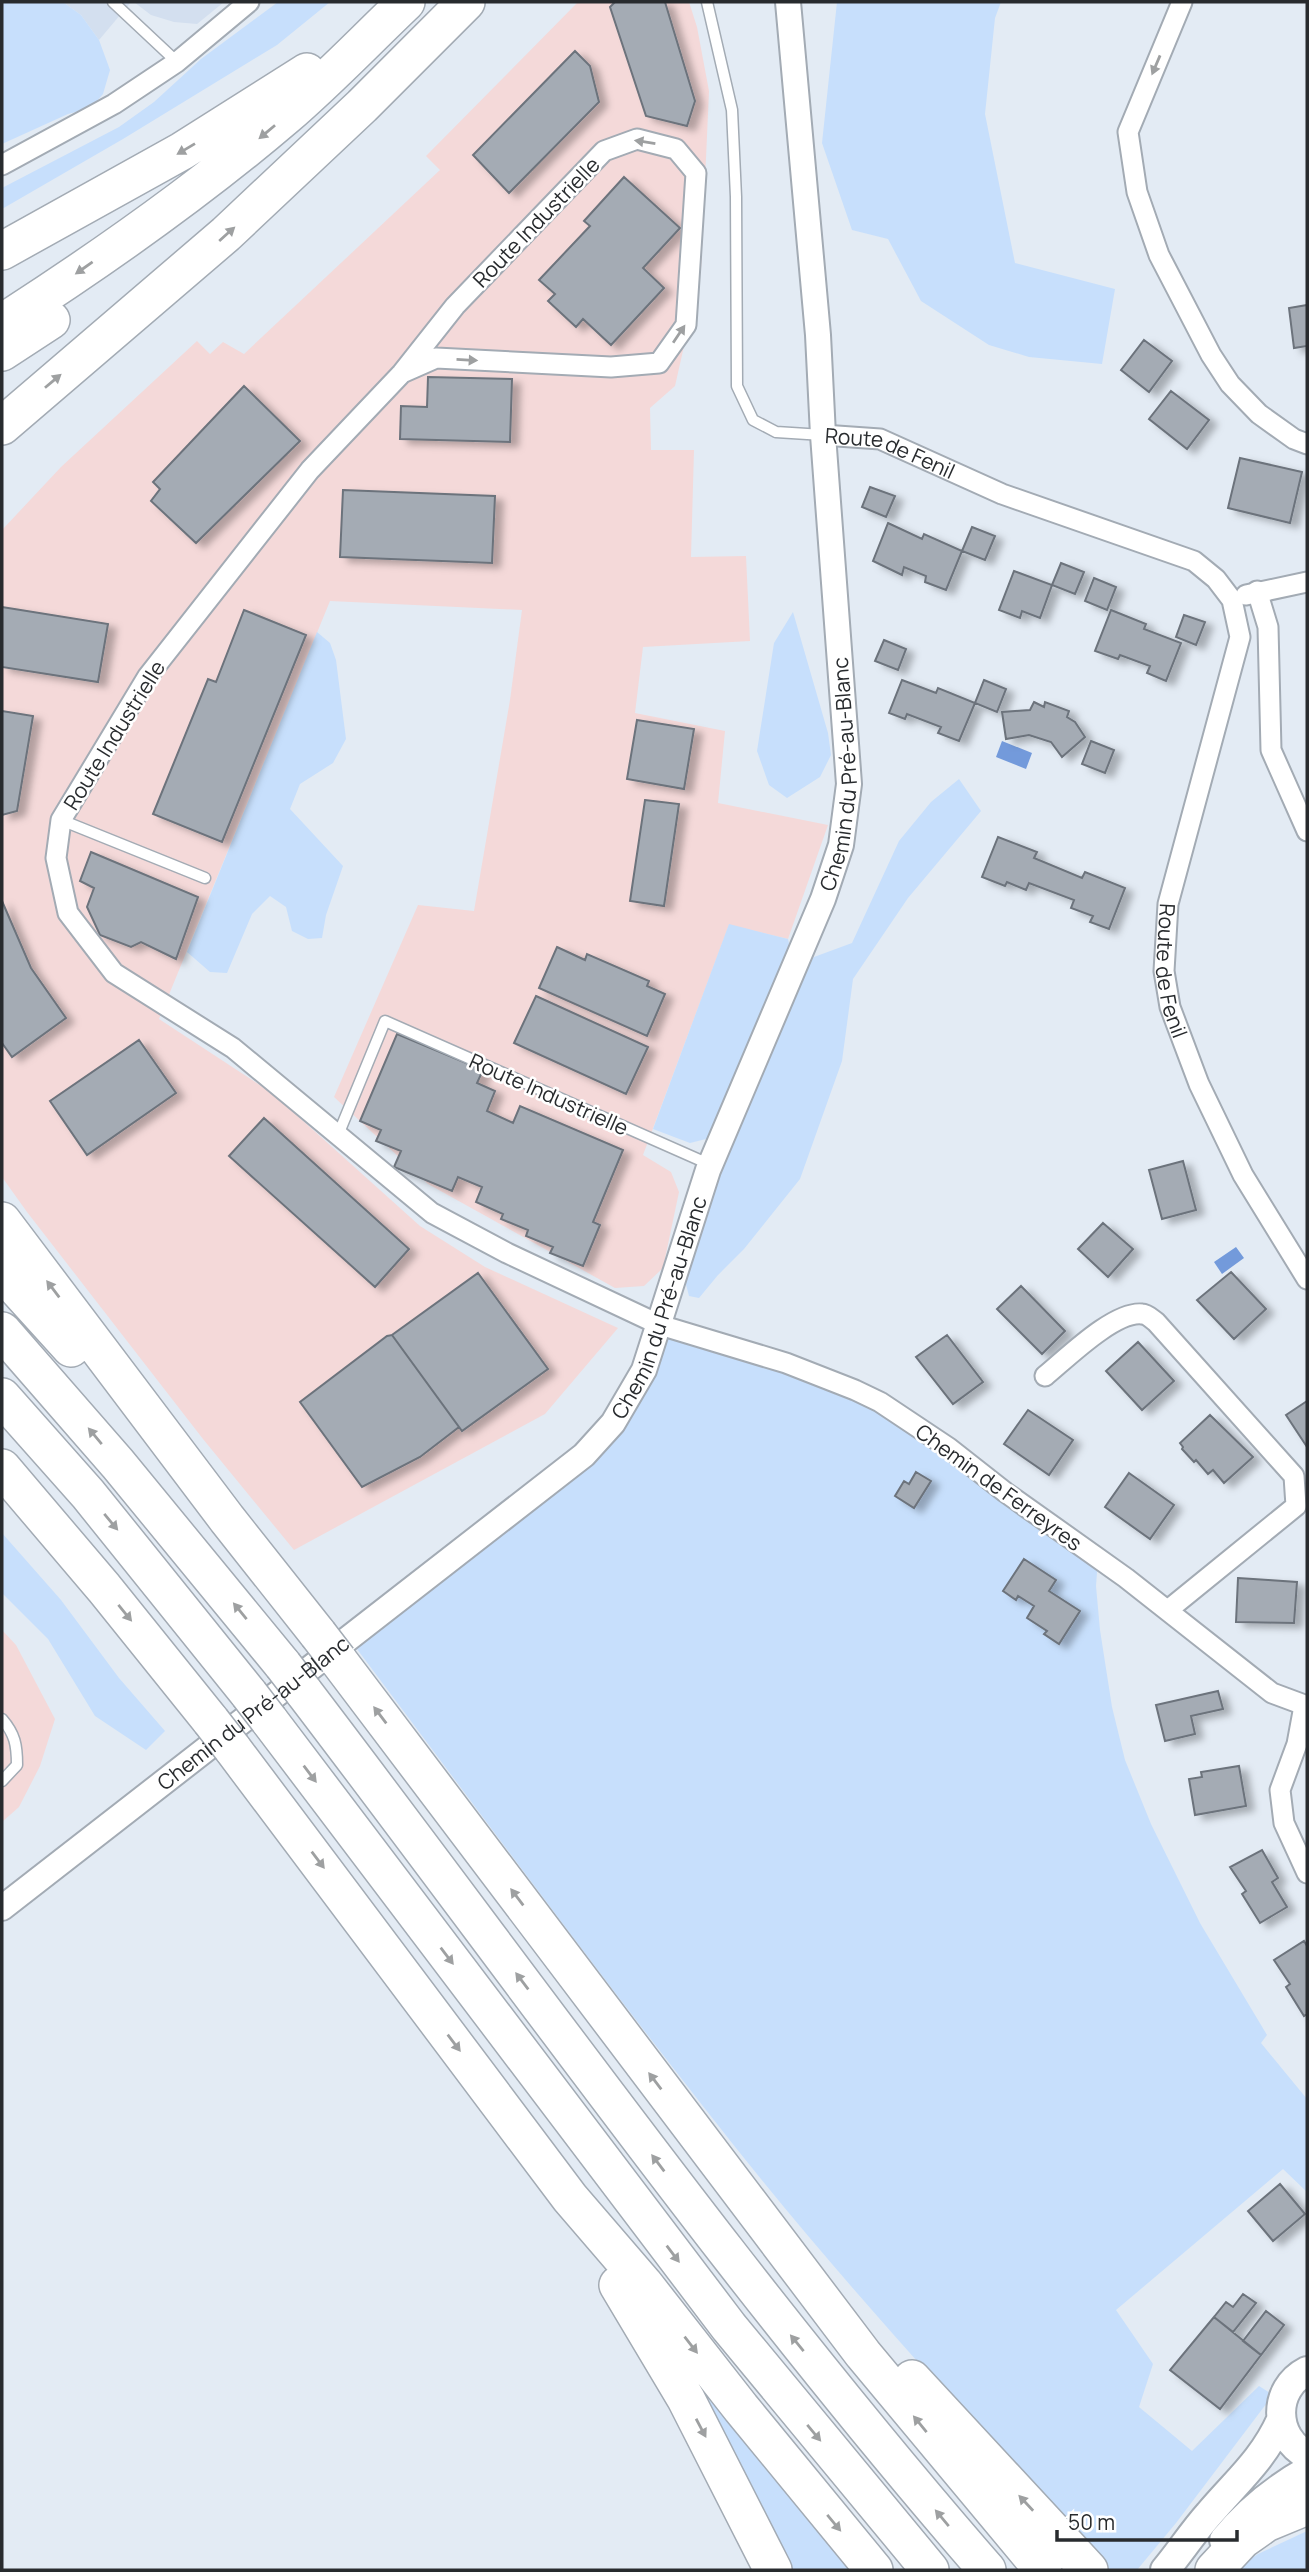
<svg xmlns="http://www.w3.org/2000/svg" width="1309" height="2572" viewBox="0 0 1309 2572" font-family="Manrope,sans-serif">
  <defs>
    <filter id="shadow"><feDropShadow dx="8" dy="4.5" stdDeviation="3.5" flood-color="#0004"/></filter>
  </defs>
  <rect width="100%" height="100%" fill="#e3ebf4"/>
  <path fill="#d3dfef" d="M63 2H131L99 40 81 15Z
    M134 2H224L197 24 174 22 151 15Z"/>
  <path fill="#f4d9d9" d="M578 2H689L697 27 709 91 701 271 675 386 650 408 651 450H694L691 557 746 556 750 641 643 647 635 713 725 731 718 803 828 825 788 939 729 925 643 1155 671 1172 679 1192 663 1268 644 1286 615 1288 428 1184 334 1097 418 905 474 911 510 700 522 610 330 601 159 1019 272 1093 420 1226 485 1267 618 1328 545 1414 294 1550 203 1439 27 1212 2 1177V530L61 467 197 341 210 354 223 342 244 354 440 170 426 156Z
    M2 1630 16 1645 55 1719 40 1766 19 1807 2 1822Z"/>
  <path fill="#c7dffc" d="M2 2H63L81 15 99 40 110 70 103 94 91 108 68 114 2 144Z
    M278 2H330L277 45 123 139 2 209V188L119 127 154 102 201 59Z
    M837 2H1001L995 18 985 114 1015 263 1115 289 1102 364 1029 357 989 345 921 301 888 239 852 230 822 143Z
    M793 612 828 733 831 755 820 777 787 798 769 785 757 751 774 643Z
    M317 632 330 643 336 660 346 739 333 763 300 784 290 809 343 866 326 915 322 938 308 939 292 931 286 907 270 896 252 914 227 973 210 972 187 952Z
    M959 779 981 811 908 898 853 979 842 1061 800 1179 744 1249 718 1275 699 1298 689 1296 680 1261 722 1135 690 1143 653 1129 729 924 788 939 794 968 779 1006 814 957 852 943 899 841 931 802Z
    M660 1325 855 1390 1098 1559 1096 1586 1100 1630 1112 1707 1125 1760 1151 1824 1200 1923 1267 2035 1261 2043 1307 2099V2192L1283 2169 1116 2310 1153 2364 1139 2407 1192 2451 1259 2386 1273 2395 1176 2523 1137 2570H1109C970 2421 831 2271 706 2110 584 1955 467 1795 348 1637L584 1455Z
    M2 1533 61 1600 119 1678 165 1731 146 1750 95 1716 48 1639 2 1593Z
    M701 2391 738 2431 853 2570H785Z
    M1307 2531V2570H1234L1258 2554Z"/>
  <path fill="#739adb" d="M1002 741 1032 753 1026 769 996 757Z
    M1236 1247 1244 1258 1222 1274 1214 1262Z"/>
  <path fill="#a4abb4" stroke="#6c737c" stroke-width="2" filter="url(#shadow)" d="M615 2H665L695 101 687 126 646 116 610 7Z
    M575 51 590 66 599 102 509 193 473 155Z
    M624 177 680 228 643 268 664 288 611 345 583 319 576 327 548 301 555 294 539 280 590 226 584 221Z
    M1307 305V346L1294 348 1289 308Z
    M1144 340 1172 361 1149 392 1121 370Z
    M428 377 512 379 510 442 400 439 401 406 427 407Z
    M244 386 300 441 196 543 151 501 160 489 153 482Z
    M1171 391 1209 420 1187 449 1149 419Z
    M1240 458 1302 472 1290 523 1228 508Z
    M870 487 895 496 886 517 862 507Z
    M343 490 495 496 492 563 340 557Z
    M888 523 922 539 924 534 962 551 946 590 925 582 926 576 904 567 902 575 873 561Z
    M972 527 995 536 985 560 962 551Z
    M1061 563 1084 572 1075 594 1052 585Z
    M1014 571 1052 585 1040 618 1022 611 1020 618 999 610Z
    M1094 578 1116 587 1107 610 1085 601Z
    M2 607 108 624 98 682 2 667Z
    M244 610 306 635 222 842 153 814 208 679 216 682Z
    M1111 610 1146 624 1144 629 1181 643 1166 681 1147 673 1150 666 1120 655 1118 659 1095 651Z
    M1184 615 1205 622 1196 645 1176 637Z
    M884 640 906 649 898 670 875 661Z
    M902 680 936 693 938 688 975 703 959 741 938 733 941 727 907 714 905 719 889 713Z
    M984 680 1006 689 997 712 975 703Z
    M1034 702 1044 707 1045 702 1069 711 1067 717 1075 722 1085 737 1062 757 1051 742 1029 735 1006 739 1002 712 1030 710Z
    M2 711 33 716 17 811 2 815Z
    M637 720 694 729 684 789 627 779Z
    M1091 741 1114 750 1105 773 1082 764Z
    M645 800 679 804 664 906 630 901Z
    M998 837 1037 852 1034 858 1082 878 1085 872 1125 888 1109 929 1090 922 1093 916 1071 908 1074 900 1029 883 1026 890 1007 882 1005 886 982 877Z
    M91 852 198 897 176 959 141 942 131 947 100 935 87 907 94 888 80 881Z
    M2 901 31 968 66 1018 12 1057 2 1043Z
    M557 947 585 960 587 954 649 981 647 986 665 994 647 1036 539 988Z
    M536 996 648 1047 626 1094 514 1043Z
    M397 1034 483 1070 477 1083 495 1091 487 1111 513 1123 520 1106 623 1150 593 1222 600 1225 583 1266 550 1253 553 1247 526 1236 528 1230 501 1219 503 1214 476 1202 482 1187 458 1177 452 1191 394 1167 401 1151 376 1141 381 1130 360 1121Z
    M139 1040 176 1093 87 1155 50 1101Z
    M264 1118 409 1249 375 1287 229 1156Z
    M1183 1161 1196 1210 1162 1219 1149 1170Z
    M1103 1223 1133 1249 1108 1277 1078 1249Z
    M1231 1272 1266 1309 1234 1339 1197 1300Z
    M478 1273 548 1369 462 1431 392 1335Z
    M1021 1286 1065 1331 1042 1354 997 1309Z
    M392 1335 459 1427 420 1457 362 1487 300 1402 387 1336Z
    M947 1335 983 1382 953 1404 916 1357Z
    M1138 1342 1174 1381 1142 1410 1106 1371Z
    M1307 1401V1447L1286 1415Z
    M1028 1410 1073 1440 1049 1475 1004 1444Z
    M1210 1415 1253 1457 1224 1483 1213 1470 1208 1474 1196 1460 1194 1462 1182 1449 1183 1447 1180 1443Z
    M916 1472 931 1481 914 1508 895 1496 904 1481 909 1484Z
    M1129 1473 1174 1505 1150 1539 1105 1507Z
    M1024 1559 1056 1580 1049 1591 1080 1611 1059 1644 1044 1634 1047 1631 1027 1618 1034 1606 1018 1596 1016 1600 1003 1591Z
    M1238 1578 1297 1582 1294 1623 1236 1622Z
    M1218 1691 1223 1709 1191 1716 1195 1734 1165 1741 1156 1705Z
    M1239 1766 1246 1806 1195 1815 1189 1779 1202 1777 1201 1772Z
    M1262 1850 1278 1878 1272 1882 1287 1907 1260 1923 1242 1894 1246 1891 1230 1867Z
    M1304 1941 1307 1946V2014L1304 2016 1286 1987 1290 1984 1274 1960Z
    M1280 2184 1305 2214 1273 2241 1248 2211Z
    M1243 2294 1256 2303 1233 2332 1214 2317 1226 2302 1233 2307Z
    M1266 2311 1284 2325 1261 2355 1243 2341Z
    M1214 2317 1261 2355 1220 2409 1170 2370Z"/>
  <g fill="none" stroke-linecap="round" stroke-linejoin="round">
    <defs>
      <path id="service" d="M113 2 177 62
        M707 2 732 110 736 197 737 386 753 420 776 432 823 435
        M61 820 205 878
        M338 1135 385 1021 711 1165
        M2 1719C15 1734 17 1745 17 1765L2 1781"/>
      <g id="minor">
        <path d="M1182 2 1128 132 1137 192 1159 255 1211 355 1230 384 1259 414 1294 439 1307 444"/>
        <path d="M2 165 114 104 177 62 249 2"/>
        <path d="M402 373 436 358 611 367 659 363 686 325 696 173 676 149 637 139 604 151 455 306 402 373 310 470 148 676 61 820 56 858 68 913 114 973 233 1048 432 1213 507 1253 660 1325 786 1363 855 1390 880 1402 949 1448 1005 1492 1126 1578 1272 1693 1307 1706"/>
        <path id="s1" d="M823 435 880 439 1002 494 1194 561 1216 579 1232 600 1240 637 1168 904 1164 971 1170 1007 1199 1084 1243 1175 1307 1279"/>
        <path d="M1257 591 1268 627 1271 750 1307 831"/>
        <path d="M1246 595 1307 582"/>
        <path d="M1045 1376C1066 1359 1114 1311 1142 1314 1147 1314 1152 1319 1156 1322L1294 1476 1296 1506 1168 1610"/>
        <path d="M1304 1706 1297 1744 1280 1790 1284 1823 1307 1873"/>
      </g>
      <g id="tertiary">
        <path id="s2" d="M2 1908 584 1455 613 1423 644 1370 708 1170 823 899 841 845 849 784 823 435 818 335 788 2"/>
      </g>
      <path id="secondary" d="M1307 2371C1272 2389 1273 2437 1307 2455
        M1224 2540C1248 2511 1275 2489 1307 2471
        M1165 2570C1180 2552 1193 2532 1209 2514 1236 2482 1263 2460 1281 2420"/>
      <path id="motorway" d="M2 251 182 151 307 72
        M2 323C100 260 197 192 286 116 328 80 366 40 406 2
        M2 352 51 320
        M2 426 226 234 362 106 466 2
        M2 1221 227 1519 318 1634
        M2 1272 71 1348
        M2 1331 118 1464 283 1665
        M2 1397 88 1494 249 1694
        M2 1468 104 1588 211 1721
        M338 1660 863 2354 1043 2570
        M303 1691C528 1986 743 2290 987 2570
        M269 1720 729 2327 930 2570
        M232 1748 570 2198 644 2284 741 2408 874 2570
        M618 2285 686 2399 773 2570
        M912 2379 1089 2570
        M1214 2570 1242 2540 1266 2523 1307 2506"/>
    </defs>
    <use href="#service" stroke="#a3abb4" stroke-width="13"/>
    <use href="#minor" stroke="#a3abb4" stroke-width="23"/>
    <use href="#tertiary" stroke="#a3abb4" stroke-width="28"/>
    <use href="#secondary" stroke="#a3abb4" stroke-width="32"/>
    <use href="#motorway" stroke="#a3abb4" stroke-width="40"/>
    <use href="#service" stroke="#fff" stroke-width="10"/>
    <use href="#minor" stroke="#fff" stroke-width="19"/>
    <use href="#tertiary" stroke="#fff" stroke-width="24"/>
    <use href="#secondary" stroke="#fff" stroke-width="28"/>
    <use href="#motorway" stroke="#fff" stroke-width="37"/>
    <defs>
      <path id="motorway-bridge" d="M318 1634 338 1660
        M283 1665 303 1691
        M249 1694 269 1720
        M211 1721 232 1748"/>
    </defs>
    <use href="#motorway-bridge" stroke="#a3abb4" stroke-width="40" stroke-linecap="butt"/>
    <use href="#motorway-bridge" stroke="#fff" stroke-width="37"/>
  </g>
  <defs><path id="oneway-solid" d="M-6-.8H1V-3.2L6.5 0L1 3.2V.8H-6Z" transform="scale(1.75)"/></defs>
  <g fill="#9ea0a1">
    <use href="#oneway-solid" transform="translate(1156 65) rotate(113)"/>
    <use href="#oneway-solid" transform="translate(267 132) rotate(140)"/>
    <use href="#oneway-solid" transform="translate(645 142) rotate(-171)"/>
    <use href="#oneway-solid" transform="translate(186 149) rotate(149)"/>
    <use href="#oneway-solid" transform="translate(227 234) rotate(-42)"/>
    <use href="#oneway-solid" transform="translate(84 268) rotate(145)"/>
    <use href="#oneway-solid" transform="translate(679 334) rotate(-56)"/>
    <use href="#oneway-solid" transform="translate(467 360) rotate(3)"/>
    <use href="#oneway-solid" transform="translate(53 381) rotate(-40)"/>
    <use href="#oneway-solid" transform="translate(53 1289) rotate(-127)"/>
    <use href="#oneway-solid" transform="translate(95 1436) rotate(-130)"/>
    <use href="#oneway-solid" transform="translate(111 1522) rotate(50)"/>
    <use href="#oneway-solid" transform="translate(240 1611) rotate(-129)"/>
    <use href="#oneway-solid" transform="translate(125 1613) rotate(51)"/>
    <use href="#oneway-solid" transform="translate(380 1715) rotate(-127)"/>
    <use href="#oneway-solid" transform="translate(310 1774) rotate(53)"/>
    <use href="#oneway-solid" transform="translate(318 1860) rotate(53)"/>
    <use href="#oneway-solid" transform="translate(517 1897) rotate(-127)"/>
    <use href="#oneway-solid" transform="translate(447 1956) rotate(53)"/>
    <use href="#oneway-solid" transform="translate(522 1981) rotate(-127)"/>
    <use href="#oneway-solid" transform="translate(454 2043) rotate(53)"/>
    <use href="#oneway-solid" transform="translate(655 2081) rotate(-127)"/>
    <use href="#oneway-solid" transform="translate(658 2163) rotate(-127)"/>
    <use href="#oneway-solid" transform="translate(673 2254) rotate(53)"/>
    <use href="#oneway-solid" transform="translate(797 2343) rotate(-129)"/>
    <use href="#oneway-solid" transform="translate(691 2345) rotate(52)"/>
    <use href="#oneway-solid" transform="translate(920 2424) rotate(-129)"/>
    <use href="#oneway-solid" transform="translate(701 2428) rotate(62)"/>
    <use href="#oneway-solid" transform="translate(814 2433) rotate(50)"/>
    <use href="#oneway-solid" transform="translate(1026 2503) rotate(-133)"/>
    <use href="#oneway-solid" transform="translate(942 2518) rotate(-130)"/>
    <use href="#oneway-solid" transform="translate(834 2523) rotate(50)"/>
  </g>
  <g text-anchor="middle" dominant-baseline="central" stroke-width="5" stroke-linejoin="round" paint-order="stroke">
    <g font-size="21" fill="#282b2e" stroke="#fff">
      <text transform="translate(536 222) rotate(-46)">Route Industrielle</text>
      <text stroke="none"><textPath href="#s1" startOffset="70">Route de Fenil</textPath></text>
      <text transform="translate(114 735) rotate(-58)">Route Industrielle</text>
      <text stroke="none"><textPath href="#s2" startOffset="1474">Chemin du Pré-au-Blanc</textPath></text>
      <text stroke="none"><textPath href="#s1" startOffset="831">Route de Fenil</textPath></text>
      <text transform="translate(549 1094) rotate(24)">Route Industrielle</text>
      <text stroke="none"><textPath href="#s2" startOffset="906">Chemin du Pré-au-Blanc</textPath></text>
      <text transform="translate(999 1487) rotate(36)">Chemin de Ferreyres</text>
      <text stroke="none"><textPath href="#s2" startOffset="318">Chemin du Pré-au-Blanc</textPath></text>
    </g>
  </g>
  <rect width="1309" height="2572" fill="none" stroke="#282b2e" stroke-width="7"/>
  <path d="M1057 2530v10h180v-10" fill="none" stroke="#282b2e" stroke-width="3.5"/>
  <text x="1068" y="2530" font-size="21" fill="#282b2e" stroke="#ffffff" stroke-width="5" paint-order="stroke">50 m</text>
</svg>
